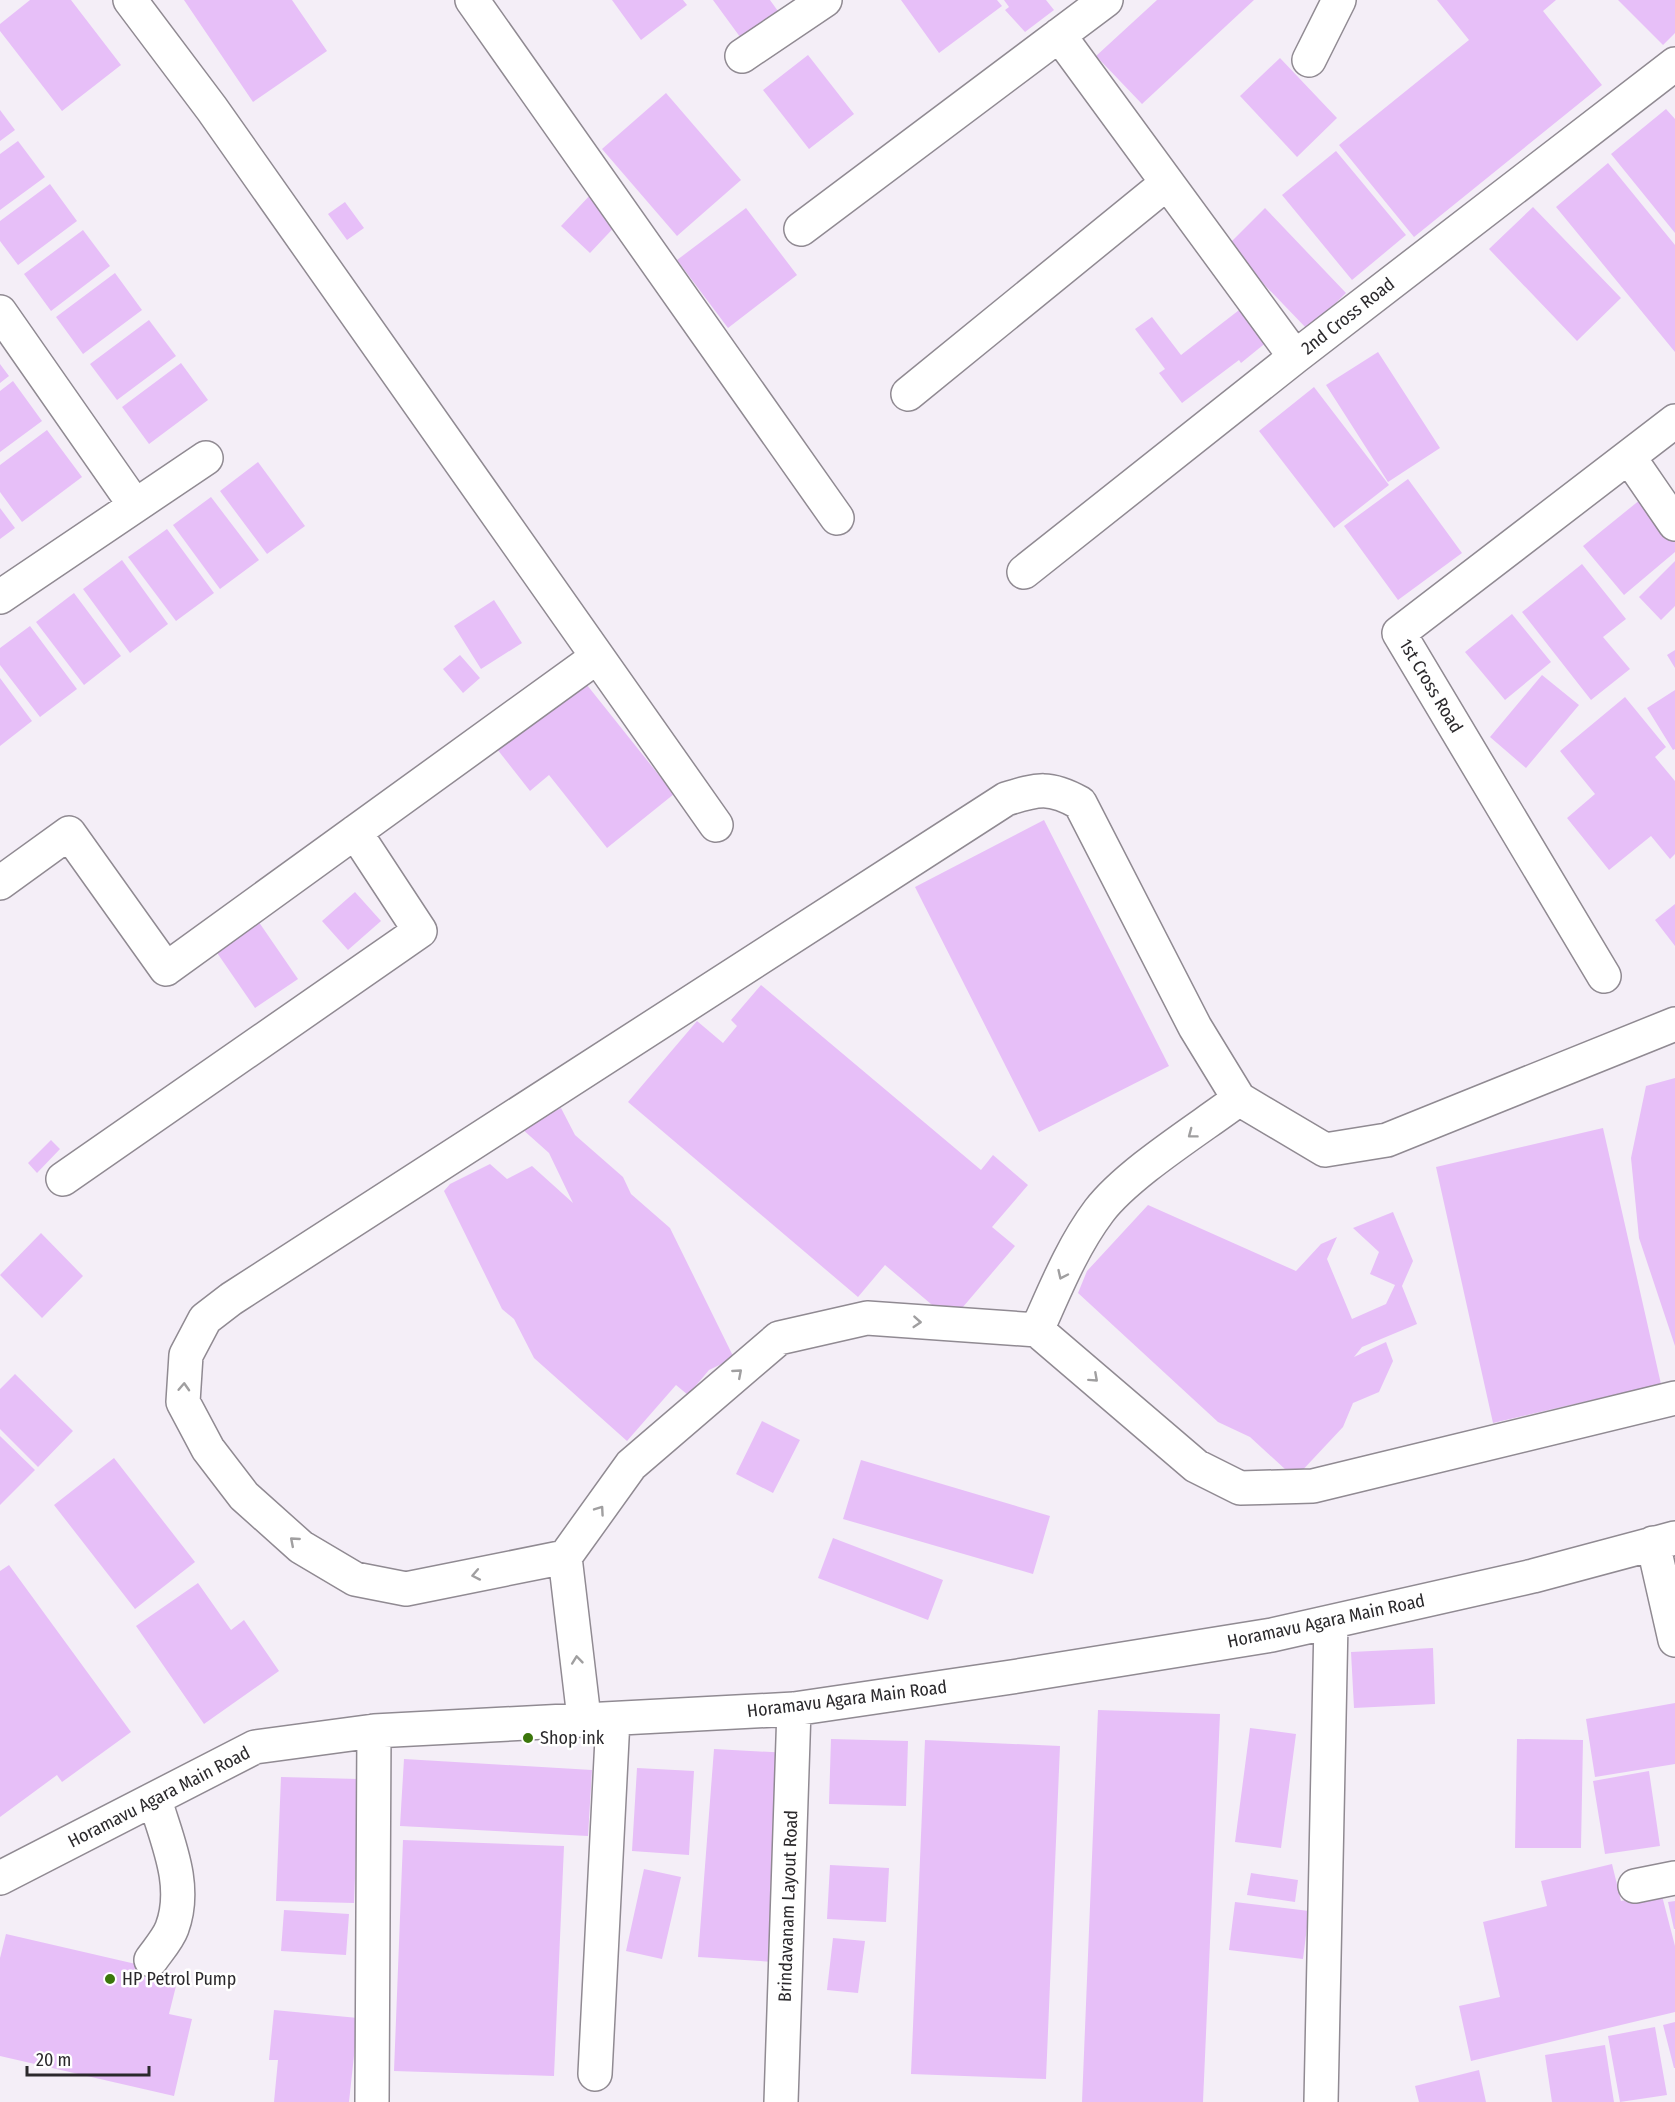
<svg xmlns="http://www.w3.org/2000/svg" width="1675" height="2102" viewBox="0 0 1675 2102" font-family="'Fira Sans Condensed',sans-serif">
  <rect width="100%" height="100%" fill="#f4eef7"/>
  <path fill="#e7bff8" d="M30 0H71L121 65 62 111 0 31V24Z
    M184 0H292L327 51 253 102Z
    M612 0H683L687 5 641 40Z
    M713 0H770L780 14 743 41Z
    M901 0H997L1002 6 939 53Z
    M1004 0H1046L1054 10 1025 32 1005 10 1009 7Z
    M1157 0H1254L1142 104 1096 56Z
    M1437 0H1556L1543 11 1602 85 1414 237 1339 145 1469 40Z
    M1618 0H1675V33L1663 45Z
    M808 55 854 114 809 149 763 90Z
    M1280 58 1337 118 1297 157 1240 96Z
    M666 93 741 180 677 236 602 149Z
    M1666 109 1675 119V233L1611 154Z
    M0 110 15 130 0 141Z
    M18 141 45 177 0 210V154Z
    M1336 151 1406 235 1352 280 1282 195Z
    M1608 163 1675 245V352L1556 207Z
    M50 184 77 221 18 265 0 241V221Z
    M593 192 621 220 590 253 561 226Z
    M345 202 364 228 347 240 328 214Z
    M1533 207 1621 298 1577 341 1489 249Z
    M746 208 797 275 728 328 677 260Z
    M1265 208 1346 293 1308 330 1227 246Z
    M83 230 110 266 51 311 24 274Z
    M115 273 142 310 83 354 56 317Z
    M1243 307 1268 341 1241 363 1239 360 1182 403 1159 373 1165 369 1135 329 1152 317 1181 355Z
    M149 320 176 356 117 400 90 364Z
    M1378 352 1440 448 1388 482 1326 385Z
    M181 363 208 400 149 444 122 407Z
    M0 364 9 376 0 383Z
    M13 381 42 421 0 452V391Z
    M1314 387 1389 485 1334 528 1259 431Z
    M47 430 82 477 22 522 0 492V465Z
    M258 462 305 526 267 554 220 491Z
    M1408 479 1462 553 1398 600 1344 526Z
    M1646 495 1675 534V552L1624 595 1583 546Z
    M211 497 259 560 220 589 173 525Z
    M0 508 15 528 0 539Z
    M167 529 214 593 176 621 128 557Z
    M122 560 168 624 130 653 83 589Z
    M1675 561V606L1661 620 1639 597Z
    M1582 564 1626 619 1603 637 1630 669 1591 700 1522 612Z
    M74 593 121 656 84 685 36 622Z
    M494 600 522 643 481 669 454 626Z
    M1512 614 1551 662 1505 700 1465 652Z
    M30 626 77 689 40 717 0 665V648Z
    M1675 650V668L1667 655Z
    M460 655 480 678 463 693 443 669Z
    M1542 675 1579 705 1526 768 1490 737Z
    M0 678 32 721 0 746Z
    M583 680 674 794 607 848 549 775 530 791 497 749Z
    M1675 690V749L1673 750 1647 708Z
    M1625 697 1666 747 1655 757 1675 781V854L1670 859 1651 836 1609 870 1567 818 1595 794 1560 751Z
    M1044 820 1169 1066 1039 1132 915 887Z
    M355 892 381 921 348 950 322 921Z
    M1675 904V946L1655 920Z
    M254 915 298 979 255 1008 211 944Z
    M761 985 981 1170 993 1155 1028 1185 992 1227 1015 1246 951 1321 885 1265 858 1297 628 1102 697 1021 723 1043 737 1026 731 1020Z
    M1675 1078V1346L1639 1238 1631 1158 1646 1086Z
    M561 1108 575 1135 623 1177 631 1194 670 1228 734 1358 709 1370 688 1395 676 1385 627 1441 534 1358 514 1319 502 1309 444 1191 450 1184 490 1164 507 1179 532 1166 573 1203 549 1153 521 1128Z
    M1603 1128 1661 1384 1493 1423 1436 1167Z
    M51 1140 60 1149 37 1173 28 1163Z
    M1148 1205 1296 1271 1321 1244 1337 1237 1327 1259 1352 1319 1386 1304 1395 1285 1370 1274 1379 1252 1353 1228 1393 1212 1413 1261 1402 1286 1417 1324 1362 1347 1354 1357 1386 1342 1393 1361 1379 1392 1353 1403 1343 1427 1298 1475 1286 1470 1250 1437 1218 1422 1078 1293 1087 1271Z
    M41 1233 83 1276 42 1318 0 1275Z
    M15 1374 73 1431 38 1467 0 1429V1389Z
    M762 1421 800 1440 773 1493 736 1474Z
    M0 1436 35 1470 0 1505Z
    M114 1458 195 1562 135 1609 54 1505Z
    M861 1460 1050 1516 1033 1574 843 1519Z
    M833 1538 943 1580 928 1620 818 1578Z
    M9 1565 131 1732 62 1782 57 1775 0 1817V1571Z
    M198 1583 231 1630 244 1620 279 1671 204 1724 136 1626Z
    M1433 1648 1435 1704 1354 1708 1351 1652Z
    M1675 1703V1764L1595 1777 1586 1719Z
    M1098 1710 1220 1714 1203 2102H1082Z
    M1250 1728 1296 1734 1281 1848 1235 1842Z
    M831 1739 908 1741 906 1806 829 1804Z
    M1517 1739 1583 1740 1581 1848H1515Z
    M925 1740 1060 1746 1046 2079 911 2074Z
    M714 1749 790 1753 775 1962 698 1957Z
    M404 1759 592 1770 588 1836 400 1826Z
    M637 1768 694 1771 689 1855 632 1851Z
    M1649 1771 1660 1846 1605 1854 1593 1781Z
    M281 1777 359 1779 354 1903 276 1901Z
    M403 1840 564 1846 554 2076 394 2071Z
    M1612 1864 1621 1901 1661 1892 1675 1946V2012L1471 2061 1459 2006 1500 1997 1483 1922 1547 1906 1541 1881Z
    M830 1865 889 1868 886 1922 827 1919Z
    M644 1869 681 1877 662 1959 626 1951Z
    M1251 1873 1298 1880 1295 1902 1247 1895Z
    M1675 1901V1929H1674L1668 1902Z
    M1235 1902 1309 1911 1303 1959 1229 1950Z
    M284 1910 349 1914 346 1955 281 1951Z
    M6 1934 179 1974 169 2014 192 2019 174 2096 0 2056V1958Z
    M833 1938 865 1941 858 1993 827 1990Z
    M274 2010 358 2018 349 2102H274L278 2060H269Z
    M1675 2022V2068H1674L1663 2025Z
    M1655 2027 1667 2095 1620 2102 1608 2036Z
    M1605 2045 1614 2102H1552L1545 2055Z
    M1479 2070 1486 2102H1419L1415 2086Z"/>
  <g fill="none" stroke-linecap="round" stroke-linejoin="round">
    <defs>
      <path id="minor" d="M130 0 212 109 716 825
        M472 0 837 518
        M1059 35 1295 357
        M742 56 825 0
        M1309 60 1339 0
        M801 229 1106 0
        M0 312 134 504
        M908 394 1167 183
        M1629 457 1675 524
        M1024 572 1295 357 1675 64
        M0 597 206 458
        M0 883 69 833 166 969 597 657
        M1604 976 1399 633 1675 421
        M63 1179 420 931 355 832
        M1037 1330C1055 1290 1072 1247 1099 1211 1128 1173 1199 1129 1239 1099
        M1653 1543 1675 1640
        M565 1557 631 1465 779 1338 867 1318 1037 1330 1196 1466 1240 1488 1313 1486 1675 1398
        M584 1718 565 1557 406 1589 355 1579 301 1547 244 1496 208 1449 183 1402 186 1355 205 1319 231 1299 1006 799C1038 789 1050 786 1080 803L1195 1027 1239 1099 1325 1150 1387 1140 1675 1024
        M0 1878 255 1747 374 1731 794 1709 1018 1676 1272 1635 1533 1576 1675 1538
        M1635 1886 1675 1878
        M151 1960C158 1950 168 1939 172 1928 188 1885 167 1841 155 1800
        M595 2074 613 1719
        M372 2101 374 1731
        M781 2102 794 1709
        M1321 2102 1331 1622"/>
    </defs>
    <use href="#minor" stroke="#908a92" stroke-width="36"/>
    <use href="#minor" stroke="#fff" stroke-width="33"/>
  </g>
  <defs><path id="oneway-chevron" d="M-2-3.5L2.5 0L-2 3.5" fill="none" stroke-width="1.6" stroke-linecap="round" stroke-linejoin="round" transform="scale(1.5)"/></defs>
  <g stroke="#a09fa0">
    <use href="#oneway-chevron" transform="translate(1192 1134) rotate(143)"/>
    <use href="#oneway-chevron" transform="translate(1062 1275) rotate(115)"/>
    <use href="#oneway-chevron" transform="translate(917 1322) rotate(4)"/>
    <use href="#oneway-chevron" transform="translate(738 1373) rotate(-41)"/>
    <use href="#oneway-chevron" transform="translate(1094 1378) rotate(42)"/>
    <use href="#oneway-chevron" transform="translate(184 1387) rotate(-87)"/>
    <use href="#oneway-chevron" transform="translate(600 1510) rotate(-55)"/>
    <use href="#oneway-chevron" transform="translate(294 1541) rotate(-139)"/>
    <use href="#oneway-chevron" transform="translate(476 1575) rotate(169)"/>
    <use href="#oneway-chevron" transform="translate(577 1660) rotate(-96)"/>
  </g>
  <g fill="#3b760b" stroke="#fff" stroke-width="2">
    <circle cx="528" cy="1738" r="6"/>
    <circle cx="110" cy="1979" r="6"/>
  </g>
  <g text-anchor="middle" dominant-baseline="central" stroke-width="5" stroke-linejoin="round" paint-order="stroke">
    <g font-size="18" fill="#2b292c" stroke="#fff">
      <text transform="translate(1348 316) rotate(-38)">2nd Cross Road</text>
      <text transform="translate(1431 686) rotate(59)">1st Cross Road</text>
      <text transform="translate(1326 1621) rotate(-12)">Horamavu Agara Main Road</text>
      <text transform="translate(847 1699) rotate(-7)">Horamavu Agara Main Road</text>
      <text transform="translate(159 1797) rotate(-27)">Horamavu Agara Main Road</text>
      <text transform="translate(788 1906) rotate(-88)">Brindavanam Layout Road</text>
    </g>
    <g font-size="18" fill="#2b292c" stroke="#fff" text-anchor="start">
      <text x="540" y="1738">Shop ink</text>
      <text x="122" y="1979">HP Petrol Pump</text>
    </g>
  </g>
  <path d="M27 2066v9h122v-9" fill="none" stroke="#2b292c" stroke-width="3"/>
  <text x="36" y="2066" font-size="18" fill="#2b292c" stroke="#ffffff" stroke-width="4.5" paint-order="stroke">20 m</text>
</svg>
